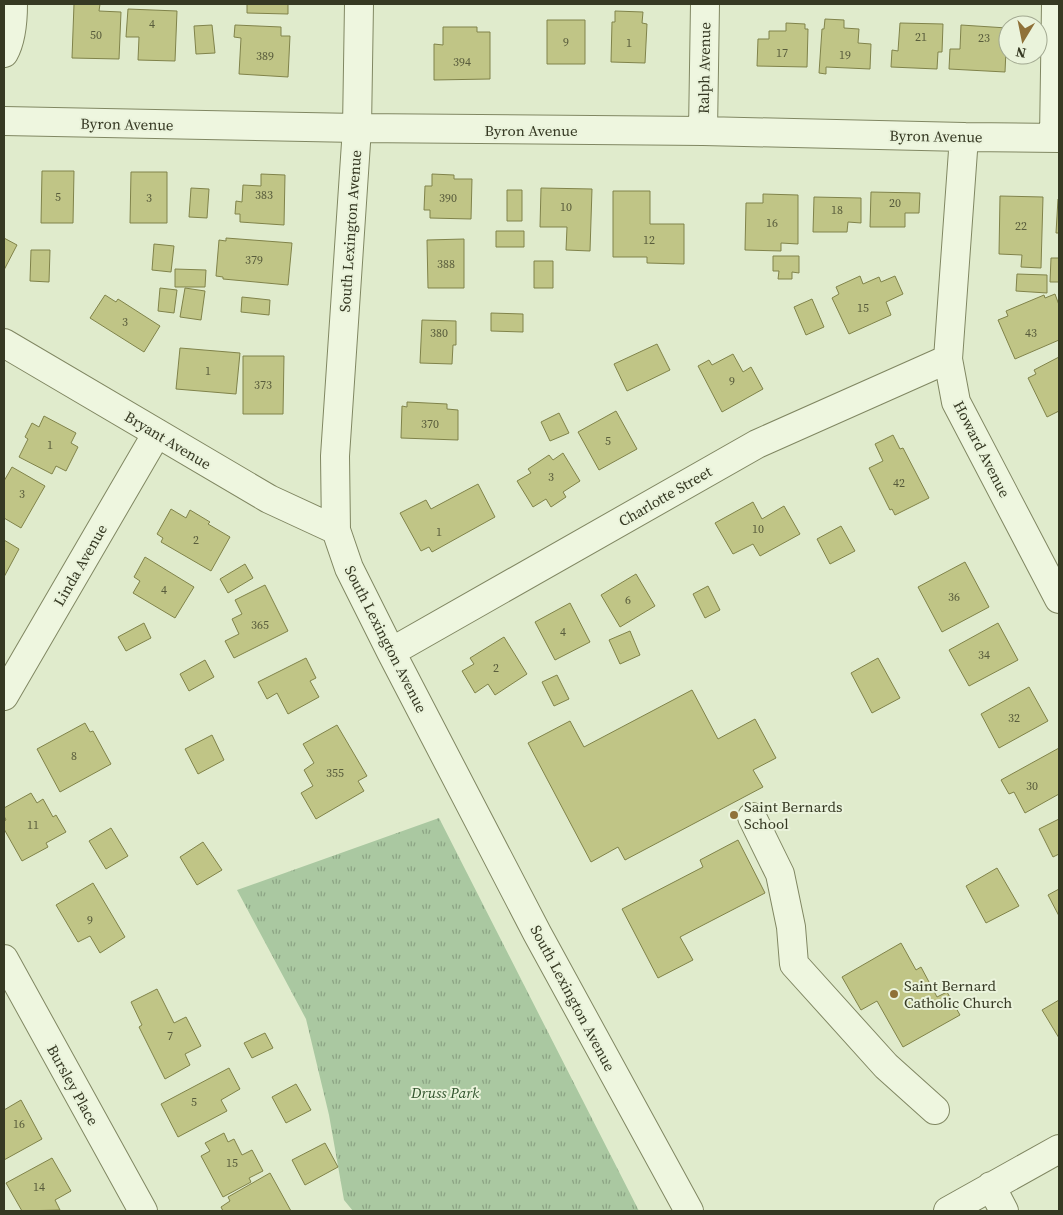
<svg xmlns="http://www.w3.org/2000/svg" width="1063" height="1215" viewBox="0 0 1063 1215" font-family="'Source Serif 4',serif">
  <defs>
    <pattern id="grass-tufts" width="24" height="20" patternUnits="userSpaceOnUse" patternTransform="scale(1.25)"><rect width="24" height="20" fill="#aac8a1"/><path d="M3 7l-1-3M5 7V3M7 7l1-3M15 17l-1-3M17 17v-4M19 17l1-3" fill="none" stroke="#8ba383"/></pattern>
  </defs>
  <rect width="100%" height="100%" fill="#e0ebcc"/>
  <path fill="url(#grass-tufts)" d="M439 818 639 1211H353L344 1200 329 1115 306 1019 237 890Z"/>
  <path fill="#c0c586" stroke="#80834a" d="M74 4H100L99 11 121 12 119 59 72 58Z
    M247 4H288V14L247 13Z
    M128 9 177 11 175 61 138 60 139 37H126Z
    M615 11 643 12 642 23 647 24 645 63 611 62 612 22H615Z
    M825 19 844 20V28L859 29 858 43 871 44 870 69 826 67V74L819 73 822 29H824Z
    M547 20H585V64H547Z
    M786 23 805 24V29H808L807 67 757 66 758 39H769V31H786Z
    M900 23 943 24 942 52H938L937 69 891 67 892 50 898 51Z
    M212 25 215 53 196 54 194 26Z
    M235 25 281 27V36H290L288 77 239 74 241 38 234 37Z
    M961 25 1007 28 1005 72 949 69 950 49H960Z
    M443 27H477V32H490V79L434 80V44L443 45Z
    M42 171H74L73 223H41Z
    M131 172H167V223H130Z
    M261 174 285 175 284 225 240 222V214H235L236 201 242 202 243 185 261 186Z
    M432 174 454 175V179H472L471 219 430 218V210H424L425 186H432Z
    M191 188 209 189 207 218 189 217Z
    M541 188 592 189 590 251 566 250 567 227H540Z
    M507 190H522V221H507Z
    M613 191H650V224H684V264L647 263V257H613Z
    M871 192 920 193 919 213H905V227H870Z
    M763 194 798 195V244L781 243V251L745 250 746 203H763Z
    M1000 196 1043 197 1041 268 1021 267 1022 255 999 254Z
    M814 197 861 198V223L848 222 847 232H813Z
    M1058 199H1059V233H1056Z
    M496 231H524V247H496Z
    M4 238 17 245 4 270Z
    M226 238 292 243 288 285 223 279V277L216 276 219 240 226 241Z
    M464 239V288H428L427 240Z
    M154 244 174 246 171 272 152 270Z
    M31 250H50L49 282 30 281Z
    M773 256H799V273L792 272V279H778L779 271H773Z
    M1051 258H1059V282H1050Z
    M534 261H553V288H534Z
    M175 269 206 270 205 287H175Z
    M1017 274 1047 275V293L1016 291Z
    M860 276 863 284 879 277 881 282 895 276 903 294 886 302 891 315 849 334 832 298 839 294 836 287Z
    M160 288 177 290 174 313 158 311Z
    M185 288 205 291 201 320 180 317Z
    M1055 294 1059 305V340L1015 359 998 320 1008 316 1006 311 1044 295 1045 298Z
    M105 295 116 302 118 299 160 326 144 352 90 318Z
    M242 297 270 300 269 315 241 312Z
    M812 299 824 327 806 335 794 307Z
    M491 313 523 314V332L491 331Z
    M422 320 456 321V345H453L452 364 420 363Z
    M657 344 670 370 627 391 614 364Z
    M180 348 240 353 236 394 176 389Z
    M733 354 743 372 751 367 763 389 722 412 698 366 709 360 712 365Z
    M243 356H284L283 414H243Z
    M1059 357V411L1047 417 1028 378 1036 374 1034 370Z
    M407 402 447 404V409L458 410V440L401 438 402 406 407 407Z
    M616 411 637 449 599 470 578 432Z
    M559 413 569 433 550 441 541 422Z
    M44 416 76 433 71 443 78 447 66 471 56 466 52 474 19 457 28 439 25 437 32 423 39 427Z
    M893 435 900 449 903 448 929 498 895 515 892 509 890 510 869 468 883 461 875 444Z
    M563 453 580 481 563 492 566 497 551 507 546 499 533 507 517 481 531 473 528 469 549 455 553 460Z
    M12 467 45 486 21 528 4 518V481Z
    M478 484 495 517 432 552 429 547 421 551 400 513 426 500 431 509Z
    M753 502 762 519 784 506 800 534 760 556 753 544 733 554 715 523Z
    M171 509 186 518 190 510 210 522 208 524 230 537 211 571 161 542 163 538 157 534Z
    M841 526 855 551 830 564 817 539Z
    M4 540 19 549 4 577Z
    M145 557 194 587 175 618 133 593 140 581 134 577Z
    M965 562 989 607 942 632 918 587Z
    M245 564 253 578 228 593 220 579Z
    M636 574 655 606 620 627 601 595Z
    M265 585 288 631 234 658 225 641 239 634 232 619 242 614 235 600Z
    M708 586 720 610 705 618 693 594Z
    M570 603 590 642 555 660 535 622Z
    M144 623 151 638 126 651 118 637Z
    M998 623 1018 660 969 686 949 650Z
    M630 631 640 655 620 664 609 640Z
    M504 637 527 674 495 695 488 684 475 693 462 671 474 664 470 658Z
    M306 658 316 678 310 681 319 697 288 714 277 693 267 699 258 682Z
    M878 658 900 698 872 713 851 673Z
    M205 660 214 677 189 691 180 674Z
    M557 675 569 699 554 706 542 682Z
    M1029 687 1048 721 999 748 981 714Z
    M692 690 718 739 755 719 776 758 753 770 763 787 625 860 618 847 591 862 528 743 570 721 584 747Z
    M85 723 90 732 93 731 111 764 60 792 37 749Z
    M337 725 367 776 358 781 364 791 316 819 301 793 313 786 304 770 314 763 303 744Z
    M212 735 224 760 198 774 185 749Z
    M1059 748V794L1025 813 1014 792 1009 794 1001 780Z
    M31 793 37 803 43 799 53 817 56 815 66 832 46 843 48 847 22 861 4 829V821L6 820 4 816V808Z
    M1059 819V854L1053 857 1039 829Z
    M111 828 128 856 106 869 89 841Z
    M738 840 765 893 680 937 693 960 658 978 622 909 703 867 700 860Z
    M203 842 222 870 197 885 180 857Z
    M997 868 1019 906 986 923 966 886Z
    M93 883 125 937 100 953 90 936 78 942 56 905Z
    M1059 889V916L1048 895Z
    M901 943 916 970 921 967 937 997 947 992 960 1015 903 1047 877 1001 861 1010 842 977Z
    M157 989 174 1023 186 1017 201 1046 185 1054 190 1065 165 1079 139 1027 142 1025 131 1002Z
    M1059 1000V1038L1042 1010Z
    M265 1033 273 1048 252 1058 244 1043Z
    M229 1068 240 1089 221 1100 227 1111 178 1137 161 1104Z
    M296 1084 311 1110 286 1123 272 1097Z
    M21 1100 42 1139 4 1160V1110Z
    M224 1133 228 1142 234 1139 242 1155 252 1150 263 1171 249 1178 251 1182 223 1197 201 1156 210 1151 205 1143Z
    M325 1143 338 1167 305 1185 292 1160Z
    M52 1158 71 1191 55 1200 60 1210 20 1211H22L6 1183Z
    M270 1173 291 1211H223L221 1207 230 1201 228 1197Z"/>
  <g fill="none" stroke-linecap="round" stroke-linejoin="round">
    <defs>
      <path id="minor" d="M359 4 357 128 335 456 336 530 349 568 391 652 537 933 689 1211
        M4 53C12 39 13 20 13 4
        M4 121 357 128 703 131 964 137 1059 138
        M703 131 705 4
        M964 137 948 359 956 402 1059 599
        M1054 138 1056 4
        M4 343 269 499 336 530
        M391 652 757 444 948 359
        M4 696 157 433
        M752 817 780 874 791 927 794 964 886 1066 935 1110
        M4 959 143 1211
        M991 1186 1004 1211
        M948 1211 1059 1149"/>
    </defs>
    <use href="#minor" stroke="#808762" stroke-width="30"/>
    <use href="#minor" stroke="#eef6df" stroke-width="28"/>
  </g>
  <g fill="#8f7138" stroke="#eaf3db" stroke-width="2">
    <circle cx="734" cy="815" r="5"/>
    <circle cx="894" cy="994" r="5"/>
  </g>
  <g text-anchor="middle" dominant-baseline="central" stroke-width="4" stroke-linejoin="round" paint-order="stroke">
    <g font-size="12" fill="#585c3c">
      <text x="152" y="24">4</text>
      <text x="96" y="35">50</text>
      <text x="921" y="37">21</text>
      <text x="984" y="38">23</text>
      <text x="566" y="42">9</text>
      <text x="629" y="43">1</text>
      <text x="782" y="53">17</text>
      <text x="845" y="55">19</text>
      <text x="265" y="56">389</text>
      <text x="462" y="62">394</text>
      <text x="264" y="195">383</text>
      <text x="58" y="197">5</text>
      <text x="149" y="198">3</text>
      <text x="448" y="198">390</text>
      <text x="895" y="203">20</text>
      <text x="566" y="207">10</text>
      <text x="837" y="210">18</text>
      <text x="772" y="223">16</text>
      <text x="1021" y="226">22</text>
      <text x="649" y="240">12</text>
      <text x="254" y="260">379</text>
      <text x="446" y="264">388</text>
      <text x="863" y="308">15</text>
      <text x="125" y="322">3</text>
      <text x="439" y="333">380</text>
      <text x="1031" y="333">43</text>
      <text x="208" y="371">1</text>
      <text x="732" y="381">9</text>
      <text x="263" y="385">373</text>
      <text x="430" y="424">370</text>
      <text x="608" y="441">5</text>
      <text x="50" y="445">1</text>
      <text x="551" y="477">3</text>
      <text x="899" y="483">42</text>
      <text x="22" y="494">3</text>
      <text x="758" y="529">10</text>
      <text x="439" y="532">1</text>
      <text x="196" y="540">2</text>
      <text x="164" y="590">4</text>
      <text x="954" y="597">36</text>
      <text x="628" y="600">6</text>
      <text x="260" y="625">365</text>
      <text x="563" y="632">4</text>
      <text x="984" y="655">34</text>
      <text x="496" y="668">2</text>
      <text x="1014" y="718">32</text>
      <text x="74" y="756">8</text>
      <text x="335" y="773">355</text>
      <text x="1032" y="786">30</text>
      <text x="33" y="825">11</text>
      <text x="90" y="920">9</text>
      <text x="170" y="1036">7</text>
      <text x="194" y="1102">5</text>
      <text x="19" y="1124">16</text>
      <text x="232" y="1163">15</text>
      <text x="39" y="1187">14</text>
    </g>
    <g font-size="15" fill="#363923" stroke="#eaf3db">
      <text transform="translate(704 68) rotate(-89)">Ralph Avenue</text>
      <text transform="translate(127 124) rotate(1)">Byron Avenue</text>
      <text x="531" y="130">Byron Avenue</text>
      <text transform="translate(936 136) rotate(1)">Byron Avenue</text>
      <text transform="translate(350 231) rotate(-86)">South Lexington Avenue</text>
      <text transform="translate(168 440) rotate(31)">Bryant Avenue</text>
      <text transform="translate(982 449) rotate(63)">Howard Avenue</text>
      <text transform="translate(665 496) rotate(-30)">Charlotte Street</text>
      <text transform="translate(80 565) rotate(-60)">Linda Avenue</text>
      <text transform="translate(386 639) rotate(63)">South Lexington Avenue</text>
      <text transform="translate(573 998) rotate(62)">South Lexington Avenue</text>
      <text transform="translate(73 1085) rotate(61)">Bursley Place</text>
    </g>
    <g font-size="15" fill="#363923" stroke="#eaf3db" text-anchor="start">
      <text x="744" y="806">Saint Bernards<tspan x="744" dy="17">School</tspan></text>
      <text x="904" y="985">Saint Bernard<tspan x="904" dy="17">Catholic Church</tspan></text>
    </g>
    <g font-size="15" font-style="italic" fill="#30532c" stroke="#eaf3db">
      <text x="445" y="1092">Druss Park</text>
    </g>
  </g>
  <rect width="1063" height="1215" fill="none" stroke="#363923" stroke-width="10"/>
  <g transform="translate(1023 40) rotate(190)"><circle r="24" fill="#eaf3db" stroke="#a2a991"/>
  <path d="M0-4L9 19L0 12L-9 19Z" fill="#8f7138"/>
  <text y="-8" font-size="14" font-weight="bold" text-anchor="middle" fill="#363923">N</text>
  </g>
</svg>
